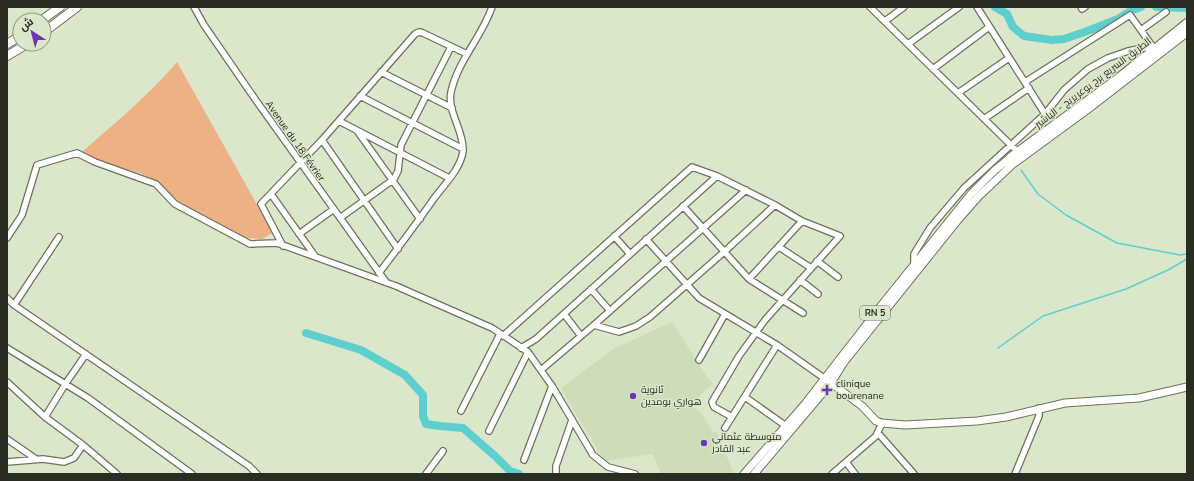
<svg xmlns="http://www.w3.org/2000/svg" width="1194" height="481" viewBox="0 0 1194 481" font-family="'Nunito Sans',Cairo,sans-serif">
  <rect width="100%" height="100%" fill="#dbe7cb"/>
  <path fill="#cddcb9" d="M672 322 707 377 713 384 690 404 701 413 713 432 716 431 734 474H661L653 454 605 461 581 423 561 388 613 349Z"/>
  <path fill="#eeb185" d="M177 62 273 233 262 239 247 238 178 202 166 189 157 182 140 173 100 162 83 154 82 152C115 123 149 95 177 62Z"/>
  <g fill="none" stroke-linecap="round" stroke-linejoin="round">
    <path stroke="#5ecfce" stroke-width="1.5" d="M1021 170 1038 194 1066 215 1117 243 1180 255 1187 254
      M998 348 1043 316 1126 289 1168 270 1187 259"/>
    <path stroke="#5ecfce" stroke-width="8" d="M995 7 1007 14 1013 27 1024 36 1052 40 1064 39 1090 30 1118 19 1130 11 1141 7
      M1156 7 1187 8
      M306 333 361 350 405 375 423 395V416L426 424 440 426 463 428 495 456 510 471 519 474"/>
    <defs>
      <path id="minor" d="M194 7 204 25 255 99 386 282
        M870 7 1018 152
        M977 7 1045 114
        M1081 7 1082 9 1085 7
        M885 21 904 7
        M1141 30 1166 12
        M908 44 959 7
        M933 69 989 27
        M381 72 452 108
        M1025 82 1130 15 1153 47
        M958 93 1009 58
        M360 96 463 149
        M984 119 1029 88
        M339 121 449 178
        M358 132 420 219
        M322 140 398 249
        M271 194 315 256
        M683 206 749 279 803 313
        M340 218 394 179 398 171 401 145 451 47
        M299 234 334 209
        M614 236 630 254
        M7 238 22 215 37 165 77 153 95 162 156 184 175 204 250 244 277 243 396 286 492 328 528 352 552 386 593 455 608 467 635 474
        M646 239 699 298 777 345 831 383
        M283 246 261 204 322 140 415 34 419 32 423 33 467 54
        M779 247 811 268
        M817 261 838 277
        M914 265V254L930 228 964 188 1046 113 1064 90 1088 69 1108 58 1128 51 1149 47H1156
        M379 273C398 248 417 223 435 197 445 184 461 168 463 151 464 130 447 112 451 92 458 60 482 37 492 7
        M749 279 802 221
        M800 280 818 294
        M591 289 610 311
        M7 298 14 305 249 466 257 474
        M14 305 59 237
        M564 314 581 336
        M503 336 692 167 717 176
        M7 348 88 398 192 474
        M521 348 536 339 717 176 775 205 724 252 650 317 636 326 619 332 594 325
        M699 360 725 314
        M541 370 594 325 746 190
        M7 382 45 417 83 445 117 474
        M745 397 786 426
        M461 411 500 334
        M45 417 66 383 86 354
        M732 417 714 407 712 402 739 356 765 320 840 236 802 221 775 205
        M725 428 777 345
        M489 431 528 352
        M878 433 914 474
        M7 439 36 459
        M524 460 552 386
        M7 462 43 459 64 462 74 458 83 445
        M846 462 855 474
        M426 474 443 451
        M556 474V466L572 420
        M832 474 876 436 882 423
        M1015 474 1039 416V408"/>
      <path id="major" d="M831 383 862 406 876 421 882 423 905 425 977 421 1006 417 1065 403 1139 398 1187 387
        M744 474 805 404 885 301 971 194 995 170 1011 157
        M754 474 831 383 844 362 957 221 978 197 1015 162"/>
      <path id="highway" d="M42 20 60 7
        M44 32 77 7
        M7 44 20 36
        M7 56 27 44
        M1011 157 1117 79 1187 23
        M1015 162 1086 110 1187 32"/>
    </defs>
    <use href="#minor" stroke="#6a745b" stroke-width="8"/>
    <use href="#major" stroke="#6a745b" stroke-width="9"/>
    <use href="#highway" stroke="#6a745b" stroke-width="10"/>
    <use href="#minor" stroke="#fff" stroke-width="5.5"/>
    <use href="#major" stroke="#fff" stroke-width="7"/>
    <use href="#highway" stroke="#fff" stroke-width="8"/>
  </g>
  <g fill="#6a39b0" stroke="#dbe7cb" stroke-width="1.5">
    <path d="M825 384h4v4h4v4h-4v4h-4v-4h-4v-4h4z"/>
    <circle cx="633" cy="396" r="4"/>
    <circle cx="704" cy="443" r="4"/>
  </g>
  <g text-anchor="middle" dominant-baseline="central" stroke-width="3" stroke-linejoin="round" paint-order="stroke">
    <rect fill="#dbe7cb" stroke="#5e6555" stroke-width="1" x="860" y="306" width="30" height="14" rx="3"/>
    <g font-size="9" font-weight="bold" fill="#292d22">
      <text x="875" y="313">RN 5</text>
    </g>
    <g font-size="10" fill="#292d22" stroke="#dbe7cb">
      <text transform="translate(1093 83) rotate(-37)">الطريق السريع برج بوعريريج - الياشير</text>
      <text transform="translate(295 141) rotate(55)">Avenue du 18 Février</text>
    </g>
    <g font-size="10" fill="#292d22" stroke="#dbe7cb" text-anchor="start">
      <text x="836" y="384">clinique<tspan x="836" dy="12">bourenane</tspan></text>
      <text x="641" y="390">ثانوية<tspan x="641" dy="12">هواري بومدين</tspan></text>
      <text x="712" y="437">متوسطة عثماني<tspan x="712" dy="12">عبد القادر</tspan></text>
    </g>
  </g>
  <rect width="1194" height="481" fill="none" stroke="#292d22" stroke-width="16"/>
  <g transform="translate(32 32) rotate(324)"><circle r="19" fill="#dbe7cb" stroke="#949d87"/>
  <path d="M0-3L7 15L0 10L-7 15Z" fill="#6a39b0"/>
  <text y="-6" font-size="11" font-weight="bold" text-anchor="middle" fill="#292d22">ش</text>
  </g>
</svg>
